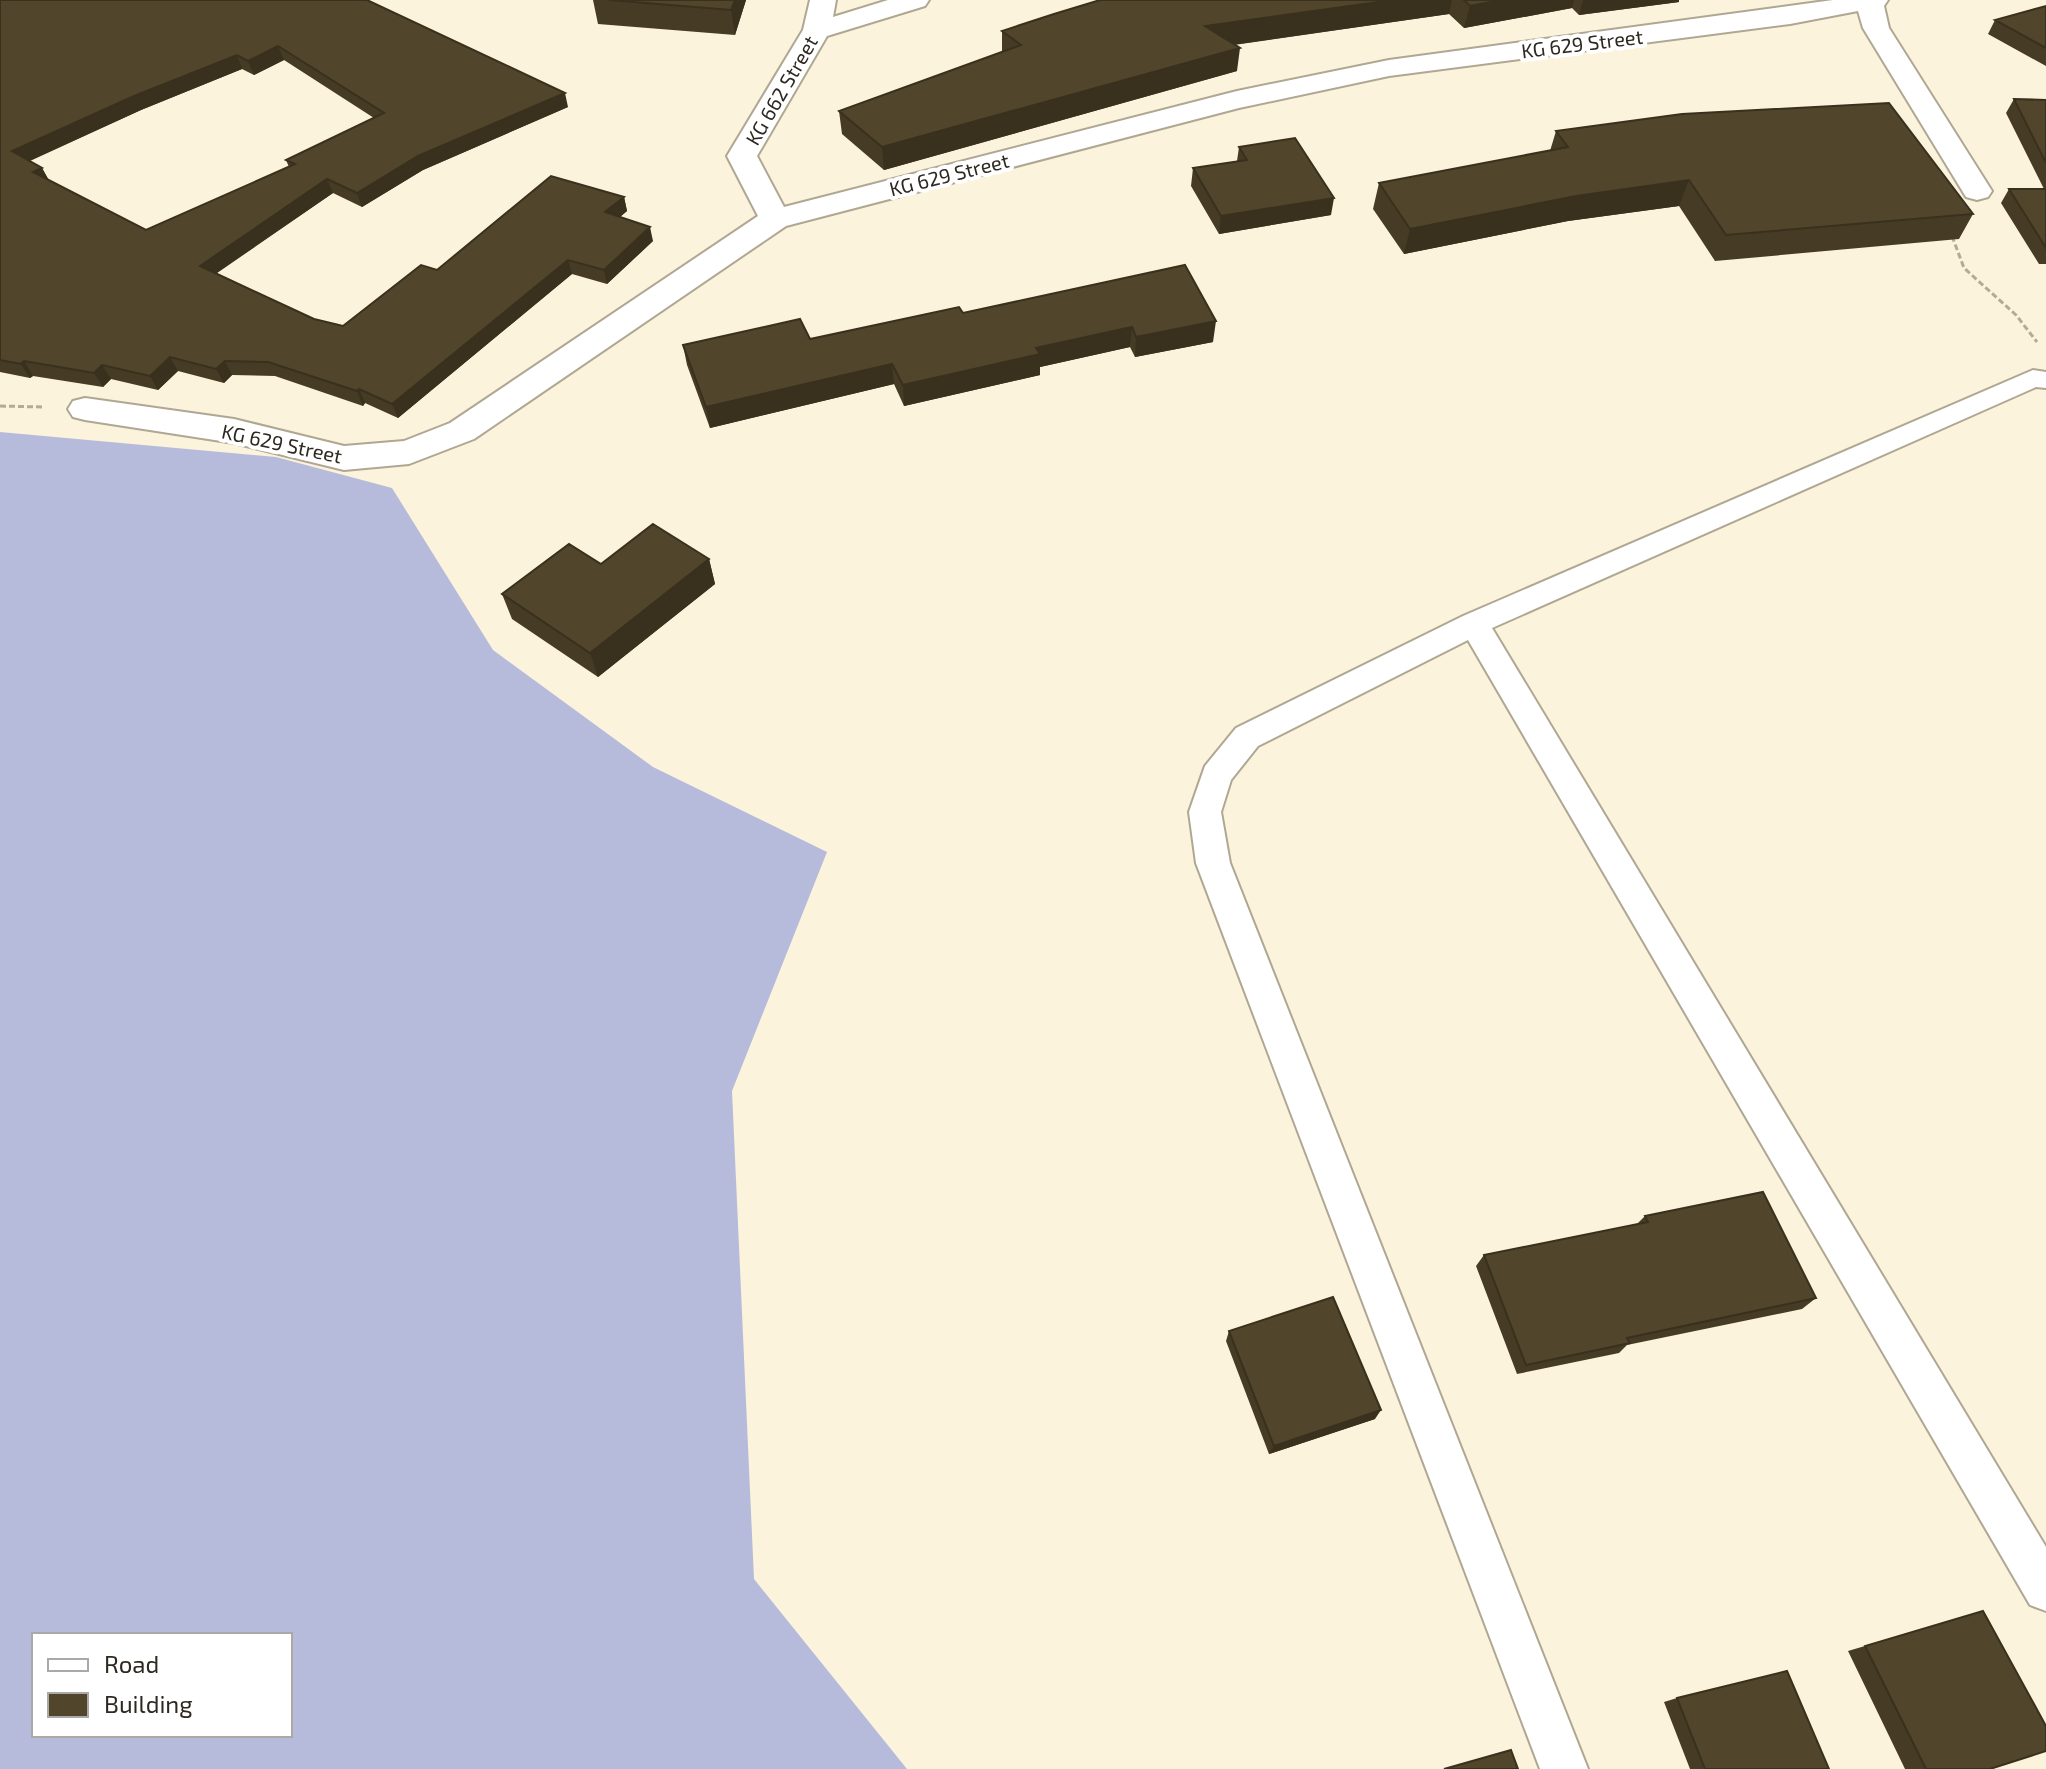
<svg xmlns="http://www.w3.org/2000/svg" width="2046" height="1769" viewBox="0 0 2046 1769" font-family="'Exo 2',sans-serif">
  <rect width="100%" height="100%" fill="#fcf3dd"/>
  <path fill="#b6bbdb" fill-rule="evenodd" d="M0 432 276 457 392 488 493 650 653 767 827 852 732 1091 754 1579 907 1769H0ZM34 1635H290V1735H34Z"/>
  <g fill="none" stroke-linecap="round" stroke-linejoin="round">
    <defs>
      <path id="lane" d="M2033 370 2046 372V388L2036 387 1492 628 2046 1547V1611L2030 1605 1468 640 1258 746 1231 780 1221 812 1230 863 1588 1769H1540L1196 863 1189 812 1205 766 1236 728 1463 616Z"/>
      <path id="street" d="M810 0H836L833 17 888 0H929L925 6 827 36 757 156 784 207 1237 91 1389 60 1833 0H1888L1884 6 1889 28 1992 191 1988 197 1977 200 1966 197 1863 28 1858 11 1790 24 1389 76 1239 108 786 226 474 439 409 464 344 470 234 443 85 420 73 417 68 409 73 401 85 398 234 419 344 446 404 441 450 423 758 216 727 156 803 30Z"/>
    </defs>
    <use href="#lane" stroke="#b0a793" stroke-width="4"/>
    <use href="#street" stroke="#b0a793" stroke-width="4"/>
    <path stroke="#b2ab9a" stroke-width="3" stroke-dasharray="6 3" stroke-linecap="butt" d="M1952 236 1964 268 2016 315 2037 342
      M0 406 43 407"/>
    <use href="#lane" fill="#fff" fill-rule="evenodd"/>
    <use href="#street" fill="#fff" fill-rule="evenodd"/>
  </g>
  <path fill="#463c25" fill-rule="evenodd" d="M0 0H367L568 107 423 170 362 207 333 193 216 273 314 319 343 326 437 270 624 197 627 211 620 217 653 241 607 284 572 274 398 418 365 403 363 406 275 376 232 375 224 383 178 371 158 390 111 379 103 387 33 376 30 378 0 372ZM284 60 374 118 286 160 289 167 146 230 49 181 42 168 30 161 141 110 242 69 254 75Z
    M593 0H746L735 35 598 24Z
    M1100 0H1679V2L1579 15 1572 8 1464 28 1449 14 1234 45 1237 71 884 170 842 134 839 111 1002 52V31Z
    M2046 6V66L1988 34 1995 20Z
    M2014 99 2046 100V264H2039L2001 203 2009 189H2044L2006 113Z
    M1556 131 1973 214 1959 239 1715 261 1679 206 1568 221 1404 254 1373 209 1379 183 1550 151Z
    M1239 147 1331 215 1219 234 1191 186 1193 168 1237 161Z
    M1185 265 1213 342 1135 357 1130 347 1040 367V375L904 406 894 384 710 428 687 365 683 345 810 339 963 313Z
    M709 559 715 584 598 677 512 619 502 594 601 564Z
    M1645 1216 1816 1298 1802 1309 1627 1345 1619 1353 1517 1374 1476 1266 1484 1255 1637 1224Z
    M1229 1331 1375 1419 1269 1454 1226 1341Z
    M1983 1611 1990 1769H1905L1848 1651Z
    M1677 1698 1829 1769H1690L1664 1702Z"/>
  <path fill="#39311e" d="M735 0H746L735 35 731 10Z
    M1393 0H1452L1449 14 1203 49 1205 26Z
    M1501 0H1574L1572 8 1464 28 1470 6Z
    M1583 0H1679V2L1579 15Z
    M278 46 284 60 254 75 248 61Z
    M1240 48 1237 71 884 170 882 147Z
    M237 55 242 69 141 110 20 165 12 151 134 96Z
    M565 93 568 107 423 170 362 207 357 193 418 156Z
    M42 168 50 182 33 172Z
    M327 179 333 193 207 280 200 266Z
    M1689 180 1679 206 1568 221 1404 254 1410 229 1576 196Z
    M624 197 627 211 609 226 605 212Z
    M1334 198 1331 215 1219 234 1221 216Z
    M650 227 653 241 607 284 604 270Z
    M568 260 572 274 398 418 392 404Z
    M1216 321 1213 342 1135 357 1136 337Z
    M1132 327 1130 347 1040 367V375L904 406 903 385 1036 348Z
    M170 357 178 371 158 390 150 376Z
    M24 361 33 376 30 378 21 364Z
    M225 361 232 375 224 383 216 369Z
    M892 364 894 384 710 428 706 407Z
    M102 365 111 379 103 387 94 373Z
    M359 389 365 403 363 406 357 391Z
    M709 559 715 584 598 677 590 653Z
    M1381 1410 1375 1419 1269 1454 1274 1446Z"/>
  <path fill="#51462b" stroke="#39311e" stroke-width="2" fill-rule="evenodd" d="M0 0H367L565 93 418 156 357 193 327 179 200 266 314 319 343 326 421 265 437 270 551 176 624 197 605 212 650 227 604 270 568 260 392 404 359 389 357 391 268 362 225 361 216 369 170 357 150 376 102 365 94 373 24 361 21 364 0 360ZM278 46 384 113 286 160 295 164 146 230 33 172 42 168 12 151 134 96 237 55 248 61Z
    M609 0H735L731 10Z
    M1100 0H1393L1205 26 1240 48 882 147 839 111 1021 45 1002 31 1054 14Z
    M1464 0H1501L1470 6Z
    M2046 6V48L1995 20Z
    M2014 99 2046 100V163Z
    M1889 103 1973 214 1726 235 1689 180 1576 196 1410 229 1379 183 1568 147 1556 131 1682 114Z
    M1295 138 1334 198 1221 216 1193 168 1247 160 1239 147Z
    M2009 189H2046V248Z
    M1185 265 1216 321 1136 337 1132 327 1036 348 1040 354 903 385 892 364 706 407 683 345 800 319 810 339 959 307 963 313Z
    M653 524 709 559 590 653 502 594 569 544 601 564Z
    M1763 1192 1816 1298 1627 1338 1630 1343 1526 1365 1484 1255 1648 1222 1645 1216Z
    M1333 1297 1381 1410 1274 1446 1229 1331Z
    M1983 1611 2046 1726V1751L1990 1769H1926L1865 1646Z
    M1787 1671 1829 1769H1705L1677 1698Z
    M1511 1750 1518 1769H1444Z"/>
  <g text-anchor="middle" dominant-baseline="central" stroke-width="8" stroke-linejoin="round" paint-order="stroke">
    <g font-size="20" fill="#2d2921" stroke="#fff">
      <text transform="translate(1582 43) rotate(-7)">KG 629 Street</text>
      <text transform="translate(781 90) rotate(-60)">KG 662 Street</text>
      <text transform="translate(949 174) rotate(-14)">KG 629 Street</text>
      <text transform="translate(282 443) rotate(12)">KG 629 Street</text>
    </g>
  </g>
  <rect x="32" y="1633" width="260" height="104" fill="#ffffff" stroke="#aba9a6" stroke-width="2"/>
  <rect x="48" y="1659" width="40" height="12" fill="#ffffff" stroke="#aba9a6" stroke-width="2"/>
  <text x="104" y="1673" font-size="24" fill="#2d2921">Road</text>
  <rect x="48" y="1693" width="40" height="24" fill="#51462b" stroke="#aba9a6" stroke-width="2"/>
  <text x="104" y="1713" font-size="24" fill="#2d2921">Building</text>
</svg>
